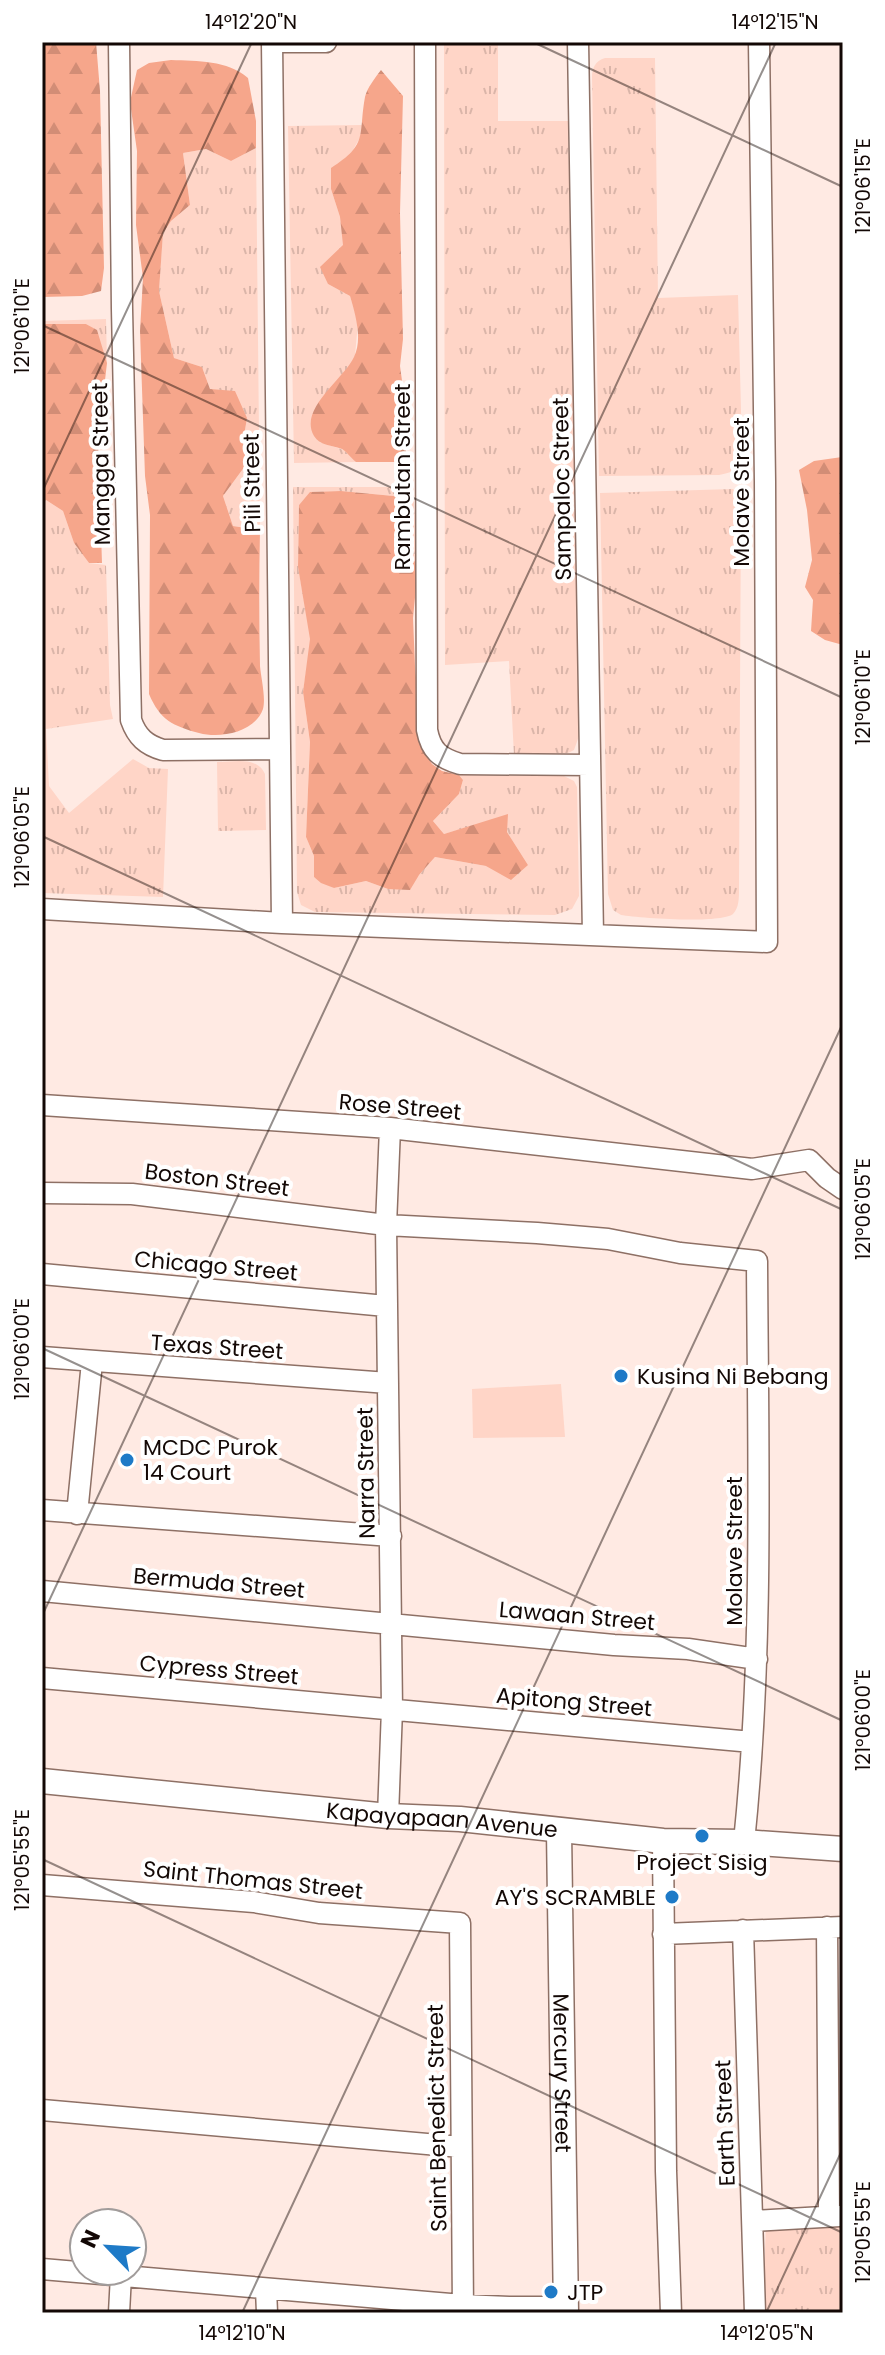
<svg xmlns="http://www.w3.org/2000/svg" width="885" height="2355" viewBox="0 0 885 2355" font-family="Poppins,sans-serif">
  <defs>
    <pattern id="grass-tufts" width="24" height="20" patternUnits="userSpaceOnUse" patternTransform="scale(2)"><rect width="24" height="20" fill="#ffd5c7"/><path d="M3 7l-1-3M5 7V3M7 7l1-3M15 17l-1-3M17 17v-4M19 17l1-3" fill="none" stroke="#dab5a9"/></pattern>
    <pattern id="forest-firs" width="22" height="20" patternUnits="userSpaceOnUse" patternTransform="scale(2)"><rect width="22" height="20" fill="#f6a68b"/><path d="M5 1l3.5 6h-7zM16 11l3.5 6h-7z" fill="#d28d76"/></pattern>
  </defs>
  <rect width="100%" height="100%" fill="#ffeae3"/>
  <path fill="url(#grass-tufts)" d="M444 42H498V121H568L579 736 574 750 568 753 514 755 509 661 445 665Z
    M605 58H655L658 298 738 295 742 448C740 468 739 471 719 475L599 476 592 78C592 68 595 61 605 58Z
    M363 125 362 134 331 189 340 217 344 245 328 284 350 296 358 322 355 356 319 442 344 450 356 462 294 463 288 126Z
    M256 148 260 530 233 526 223 496 248 462 243 442 247 418 210 389 202 367 174 358 159 291 163 232 171 221 190 205 183 153 206 149 231 161Z
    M106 319 107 363 96 330 86 324H42V321Z
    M293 487H413L418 567 409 552 404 497 341 491 311 492 299 505 298 567 311 639 303 692 310 742 306 837 314 856V877L334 888 366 881 388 889 419 875 435 857 486 866 528 865 507 832 468 827 444 834 433 821 459 794 463 780 459 775 564 776 574 781 577 787 579 896 572 909 555 915 315 912 301 905 297 892Z
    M733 489 741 498 739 890C739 898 739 908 733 914 721 924 638 918 621 915L613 910 608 894 600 493Z
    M46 500 63 511 74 543 89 563 106 565 110 705 113 719 46 729 49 786 69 813 133 759 149 768 168 769 163 897 42 893V505Z
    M217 762C234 762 257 756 265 774L266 830 218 831Z
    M766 2222 843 2223V2313H763Z"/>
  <path fill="url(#forest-firs)" d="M42 42H96L100 91 104 268 101 291 82 296 42 297Z
    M171 60C198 61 227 60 248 78L256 121V148L231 161 206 149 183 153 190 205 171 221 163 233 159 291 174 358 202 367 210 389 235 391 247 418 243 442 248 462 223 496 233 526 260 530C259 575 259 621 260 666 261 678 266 698 263 709 255 732 221 739 199 733 173 726 160 720 149 694L150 515 145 476 140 331 143 278 136 225 137 151 130 102 137 70 149 63Z
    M381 70 403 96 400 213 403 339 400 366 406 410V462H356C351 458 347 452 342 449 332 445 320 446 314 436 298 409 344 379 354 357 363 339 355 313 350 296L328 284 320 267 343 245 340 217 331 189V168C369 144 358 135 365 97 367 88 375 78 381 70Z
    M42 324H86L97 330 107 363 98 440 102 563H89L74 543 63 511 46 500 42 505Z
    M842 457 843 458V645L825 640 811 631 813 600 805 587 812 560 807 510 799 470 814 461Z
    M341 491 404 497 409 552 418 567 413 618 415 666 422 747 432 764 442 771 459 775 463 780 459 794 433 821 444 834 508 814 507 832 528 865 511 880 486 866 435 857 419 875 410 890 388 889 366 881 334 888 321 883 314 877V856L306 837 310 742 303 692 310 639 298 567 299 505 310 492Z"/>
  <path fill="#ffd5c7" d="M561 1384 565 1437 473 1438 472 1389Z"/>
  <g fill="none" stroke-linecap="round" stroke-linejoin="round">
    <defs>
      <path id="minor" d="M119 42 122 309 131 720C137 737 146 745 163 750L280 749
        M272 42 282 923
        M285 42H326
        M425 42 427 730C431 751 440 758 460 764L590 765
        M578 42 593 935
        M42 909 282 923 767 942 765 481 759 42
        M42 1105 390 1128 752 1169 809 1160 827 1178 843 1189
        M42 1193 132 1194 386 1225 537 1233 608 1239 680 1253 757 1261C758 1454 764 1649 744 1842
        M42 1274 386 1306
        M42 1357 388 1383
        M42 1510 391 1536
        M77 1514 92 1362
        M42 1591 614 1645 688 1649 757 1659
        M42 1678 752 1742
        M388 1816 392 1709 386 1225 390 1128
        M663 1841 666 2171 671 2313
        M42 1885 254 1902 319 1913 460 1923 463 2313
        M827 1927 829 2216
        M743 1930 755 2313
        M663 1934 843 1927
        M42 2110 461 2147
        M753 2221 840 2216
        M42 2269 462 2305 509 2307H565
        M266 2289 267 2313
        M119 2313 121 2275"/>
      <g id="tertiary">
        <path id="s1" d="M42 1781 388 1816 460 1819 663 1841 744 1842 843 1849"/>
        <path id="s2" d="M559 1831 566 2313"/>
      </g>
    </defs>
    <use href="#minor" stroke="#8e7065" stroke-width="23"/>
    <use href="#tertiary" stroke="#8e7065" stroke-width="27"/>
    <use href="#minor" stroke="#fff" stroke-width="20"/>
    <use href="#tertiary" stroke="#fff" stroke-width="24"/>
  </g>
  <path fill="none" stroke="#130805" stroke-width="2" stroke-opacity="0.45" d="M533 42 843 187M42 325 843 698M42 492 252 42M42 836 843 1210M42 1348 843 1721M42 1616 776 42M42 1859 843 2233M242 2313 843 1023M766 2313 843 2148"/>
  <g fill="#1e7ac7" stroke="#fff" stroke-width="3">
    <circle cx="621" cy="1376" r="8"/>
    <circle cx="127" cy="1460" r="8"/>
    <circle cx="702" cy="1836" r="8"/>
    <circle cx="672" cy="1897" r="8"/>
    <circle cx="551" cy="2292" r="8"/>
  </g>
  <g text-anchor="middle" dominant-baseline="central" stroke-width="8" stroke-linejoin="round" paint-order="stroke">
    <g font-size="22" fill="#130805" stroke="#fff">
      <text transform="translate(101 464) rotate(-91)">Mangga Street</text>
      <text transform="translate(402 477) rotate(-90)">Rambutan Street</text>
      <text transform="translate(252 483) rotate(-91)">Pili Street</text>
      <text transform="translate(562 489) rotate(-91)">Sampaloc Street</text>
      <text transform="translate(741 492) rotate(-90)">Molave Street</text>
      <text transform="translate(400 1107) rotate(5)">Rose Street</text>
      <text transform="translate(217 1180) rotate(7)">Boston Street</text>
      <text transform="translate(216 1266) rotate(5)">Chicago Street</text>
      <text transform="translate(217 1347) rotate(4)">Texas Street</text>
      <text transform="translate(366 1473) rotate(-91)">Narra Street</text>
      <text transform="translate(734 1551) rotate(-90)">Molave Street</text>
      <text transform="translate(219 1583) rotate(5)">Bermuda Street</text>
      <text transform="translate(577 1616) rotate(5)">Lawaan Street</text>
      <text transform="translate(219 1670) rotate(5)">Cypress Street</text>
      <text transform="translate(574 1702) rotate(5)">Apitong Street</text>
      <text stroke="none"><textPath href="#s1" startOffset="402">Kapayapaan Avenue</textPath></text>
      <text transform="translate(253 1880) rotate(6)">Saint Thomas Street</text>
      <text stroke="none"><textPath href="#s2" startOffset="242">Mercury Street</textPath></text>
      <text transform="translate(437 2118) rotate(-91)">Saint Benedict Street</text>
      <text transform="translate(725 2123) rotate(-92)">Earth Street</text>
    </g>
    <g font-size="22" fill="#130805" stroke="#fff" text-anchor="start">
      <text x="637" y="1376">Kusina Ni Bebang</text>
      <text x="143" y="1447">MCDC Purok<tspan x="143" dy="25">14 Court</tspan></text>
      <text x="702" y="1862" text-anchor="middle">Project Sisig</text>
      <text x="656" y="1897" text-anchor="end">AY'S SCRAMBLE</text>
      <text x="567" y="2292">JTP</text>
    </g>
  </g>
  <rect width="885" height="2355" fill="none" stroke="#ffffff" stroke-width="88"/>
  <g transform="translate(108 2247) rotate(295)"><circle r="38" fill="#ffffff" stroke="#a19c9b" stroke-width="2"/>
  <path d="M0-6L14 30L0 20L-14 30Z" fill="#1e7ac7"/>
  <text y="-12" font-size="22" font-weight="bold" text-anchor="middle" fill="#130805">N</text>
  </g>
  <rect x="44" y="44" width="797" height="2267" fill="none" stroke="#130805" stroke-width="3"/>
  <g font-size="20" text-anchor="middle" fill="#130805">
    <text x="251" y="29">14°12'20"N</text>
    <text x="775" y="29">14°12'15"N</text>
    <text transform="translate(863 186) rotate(-90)" y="7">121°06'15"E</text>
    <text transform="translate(22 326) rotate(-90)" y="7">121°06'10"E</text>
    <text transform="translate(863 697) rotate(-90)" y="7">121°06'10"E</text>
    <text transform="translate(22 837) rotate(-90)" y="7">121°06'05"E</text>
    <text transform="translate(863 1209) rotate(-90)" y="7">121°06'05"E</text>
    <text transform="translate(22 1349) rotate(-90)" y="7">121°06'00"E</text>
    <text transform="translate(863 1720) rotate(-90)" y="7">121°06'00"E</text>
    <text transform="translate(22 1860) rotate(-90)" y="7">121°05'55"E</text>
    <text transform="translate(863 2232) rotate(-90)" y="7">121°05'55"E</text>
    <text x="242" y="2340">14°12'10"N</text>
    <text x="767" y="2340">14°12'05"N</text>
  </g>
</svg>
